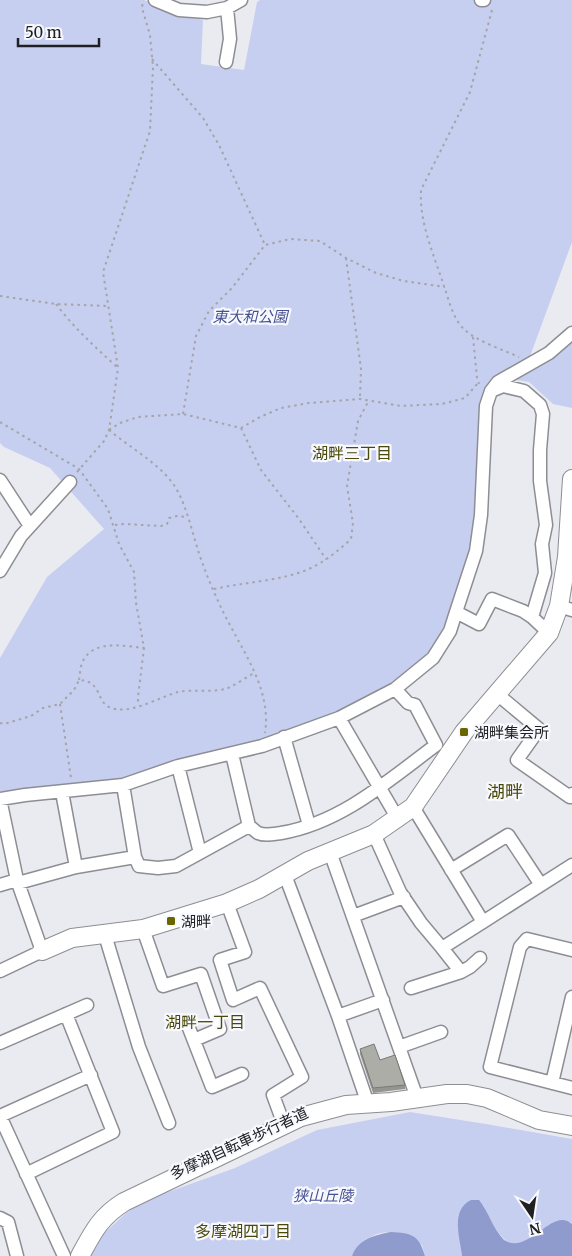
<svg xmlns="http://www.w3.org/2000/svg" width="572" height="1256" viewBox="0 0 572 1256" font-family="Merriweather,'Noto Sans JP',serif">
  <rect width="100%" height="100%" fill="#eaebf1"/>
  <path fill="#c7cff1" d="M0 0H144L171 11 203 20 201 64 244 70 257 2 260 0H572V242L525 370 572 340V408L553 404 529 382 494 376 483 398 472 547 451 613 428 657 366 700 264 739 122 779 72 786 0 795V658L47 577 104 529 50 468 4 447 0 443Z
    M410 1112 486 1124 572 1139V1224L570 1222C562 1225 552 1227 544 1231 531 1237 517 1253 503 1238 494 1229 489 1215 483 1205L458 1225 462 1256H425L422 1245C413 1241 403 1235 393 1233 378 1229 357 1243 352 1256H91L103 1234 125 1214 143 1201 235 1168 317 1130Z"/>
  <path fill="#8f9bcc" d="M471 1200H479C489 1212 493 1229 504 1240 529 1256 552 1206 572 1224V1256H462C460 1238 450 1210 471 1200Z
    M391 1232C412 1233 419 1235 425 1256H352C358 1239 375 1235 391 1232Z"/>
  <g fill="none" stroke-linecap="round" stroke-linejoin="round">
    <defs>
      <path id="street" d="M155 0 179 10 207 12 227 8 241 0
        M481 0H484
        M226 62 230 39 227 8
        M491 391 503 386 524 391 540 405 543 414 540 450V481L546 525 542 544 545 573 532 617 549 633
        M0 480 30 526
        M0 571 21 536 70 482
        M559 606 572 610
        M532 617 523 611 492 599 479 624 456 612 476 551 481 515 486 406 491 391 498 382 549 353 572 333
        M497 694 539 729 517 760 570 797 572 794
        M339 718 398 819
        M284 737 309 825
        M232 754 249 826C252 828 255 831 258 833 265 836 273 834 281 833 341 823 389 780 436 745L415 705 408 703 395 689
        M178 766 200 853
        M123 785 135 857 139 866 158 868 176 866 249 826
        M62 792 76 867
        M413 807 483 922 572 865
        M374 834 400 892 421 923 442 948 483 922
        M330 852 417 1098
        M451 870 508 835 541 885
        M285 875 338 1016 368 1104
        M18 883 76 867 135 857
        M0 885 17 880
        M227 903 245 952 220 960 233 1000 260 988 302 1077 273 1095 284 1125
        M353 916 404 897
        M143 929 163 986 201 974 220 1029 194 1040
        M105 935 139 1047 169 1123
        M572 950 527 939 520 947 490 1067 572 1088
        M0 971 42 951 17 880 0 799 25 795 123 785 178 766 262 746 339 718 395 689 433 658 450 631 456 612
        M461 972 470 967 480 958
        M411 988 461 972 442 948
        M338 1016 383 1000
        M187 1023 212 1087 242 1074
        M0 1043 87 1005
        M399 1047 441 1032
        M552 1083 572 997
        M0 1116 64 1256
        M0 1116 91 1075
        M26 1174 113 1132 66 1014
        M0 1218 8 1222 17 1256"/>
      <path id="secondary" d="M42 951 72 938 143 929 227 903 259 889 308 861 374 834 413 807 464 732 549 633 559 606 567 557 572 479
        M80 1256C93 1232 100 1217 124 1202L301 1117 346 1105 391 1102 447 1094H467L487 1098 539 1120 572 1126"/>
    </defs>
    <use href="#street" stroke="#8d8e93" stroke-width="15"/>
    <use href="#secondary" stroke="#8d8e93" stroke-width="20"/>
    <path stroke="#a4a4a9" stroke-width="2" stroke-dasharray="2.5 4" stroke-linecap="butt" d="M492 10 470 92 421 190C419 223 434 255 444 286 449 300 453 320 465 330 476 341 504 350 519 357
      M152 59 203 118 219 145 265 245
      M346 258 361 369 360 399
      M0 296 56 304 107 306
      M56 304C74 328 95 347 117 367
      M473 337 477 378 479 384
      M183 414 196 336 209 311 232 288 265 245 290 239 320 241 346 258 376 273 404 281 445 287
      M0 422 79 469 108 509 119 544 134 572 136 603 144 648 138 697V702L140 706
      M241 428 261 470 299 519 326 559
      M109 430 120 423 138 417 183 414 241 428 260 417 281 408 309 403 360 399 401 406 442 404 465 398 478 383
      M109 430C130 448 164 466 177 490 189 512 193 538 202 562 210 584 220 607 231 627 249 661 271 694 265 733
      M77 472 104 441 109 430 118 368 103 272 150 131 153 67 150 35 142 8 143 0
      M115 525 124 524 161 526 167 524 169 518 177 516 187 517
      M214 589C244 582 285 581 313 567 327 560 339 550 351 539L353 523 347 486 358 421 369 400
      M79 680C80 674 80 667 83 661 94 639 124 646 144 648
      M60 704 71 778
      M0 723 4 724 31 716 43 708 60 704 74 690 79 680C103 681 95 702 111 708 131 715 159 697 178 692 193 689 214 693 228 688 237 684 246 677 255 673"/>
    <use href="#street" stroke="#fff" stroke-width="12"/>
    <use href="#secondary" stroke="#fff" stroke-width="18"/>
  </g>
  <path fill="#959590" d="M360 1049 380 1060 405 1085V1089L373 1093 360 1054Z"/>
  <path fill="#adada8" stroke="#797976" d="M374 1044 380 1060 395 1055 405 1085 373 1088 360 1049Z"/>
  <g fill="#696600" stroke="#f7f9fe" stroke-width="2">
    <rect x="459" y="727" width="10" height="10" rx="2.5"/>
    <rect x="166" y="916" width="10" height="10" rx="2.5"/>
  </g>
  <g text-anchor="middle" dominant-baseline="central" stroke-width="4.5" stroke-linejoin="round" paint-order="stroke">
    <g font-size="15" font-style="italic" fill="#465191" stroke="#f7f9fe">
      <text x="250" y="316">東大和公園</text>
      <text x="323" y="1195">狭山丘陵</text>
    </g>
    <g font-size="15" fill="#202022" stroke="#f7f9fe" text-anchor="start">
      <text x="474" y="732">湖畔集会所</text>
      <text x="181" y="921">湖畔</text>
    </g>
    <g font-size="15" fill="#202022" stroke="#f7f9fe">
      <text transform="translate(239 1143) rotate(-25)">多摩湖自転車歩行者道</text>
    </g>
    <g font-size="16" fill="#4b490a" stroke="#f7f9fe">
      <text x="352" y="453">湖畔三丁目</text>
      <text x="205" y="1022">湖畔一丁目</text>
      <text x="243" y="1231">多摩湖四丁目</text>
    </g>
    <g font-size="18" fill="#4b490a" stroke="#f7f9fe">
      <text x="505" y="791">湖畔</text>
    </g>
  </g>
  <g transform="translate(532 1216) rotate(167)" stroke="#f7f9fe" stroke-width="4" paint-order="stroke">
  <path d="M0-4L9 19L0 12L-9 19Z" fill="#202022"/>
  <text y="-8" font-size="14" font-weight="bold" text-anchor="middle" fill="#202022">N</text>
  </g>
  <path d="M18 38v8h81v-8" fill="none" stroke="#202022" stroke-width="2.5"/>
  <text x="25" y="38" font-size="15" fill="#202022" stroke="#f7f9fe" stroke-width="4" paint-order="stroke">50 m</text>
</svg>
